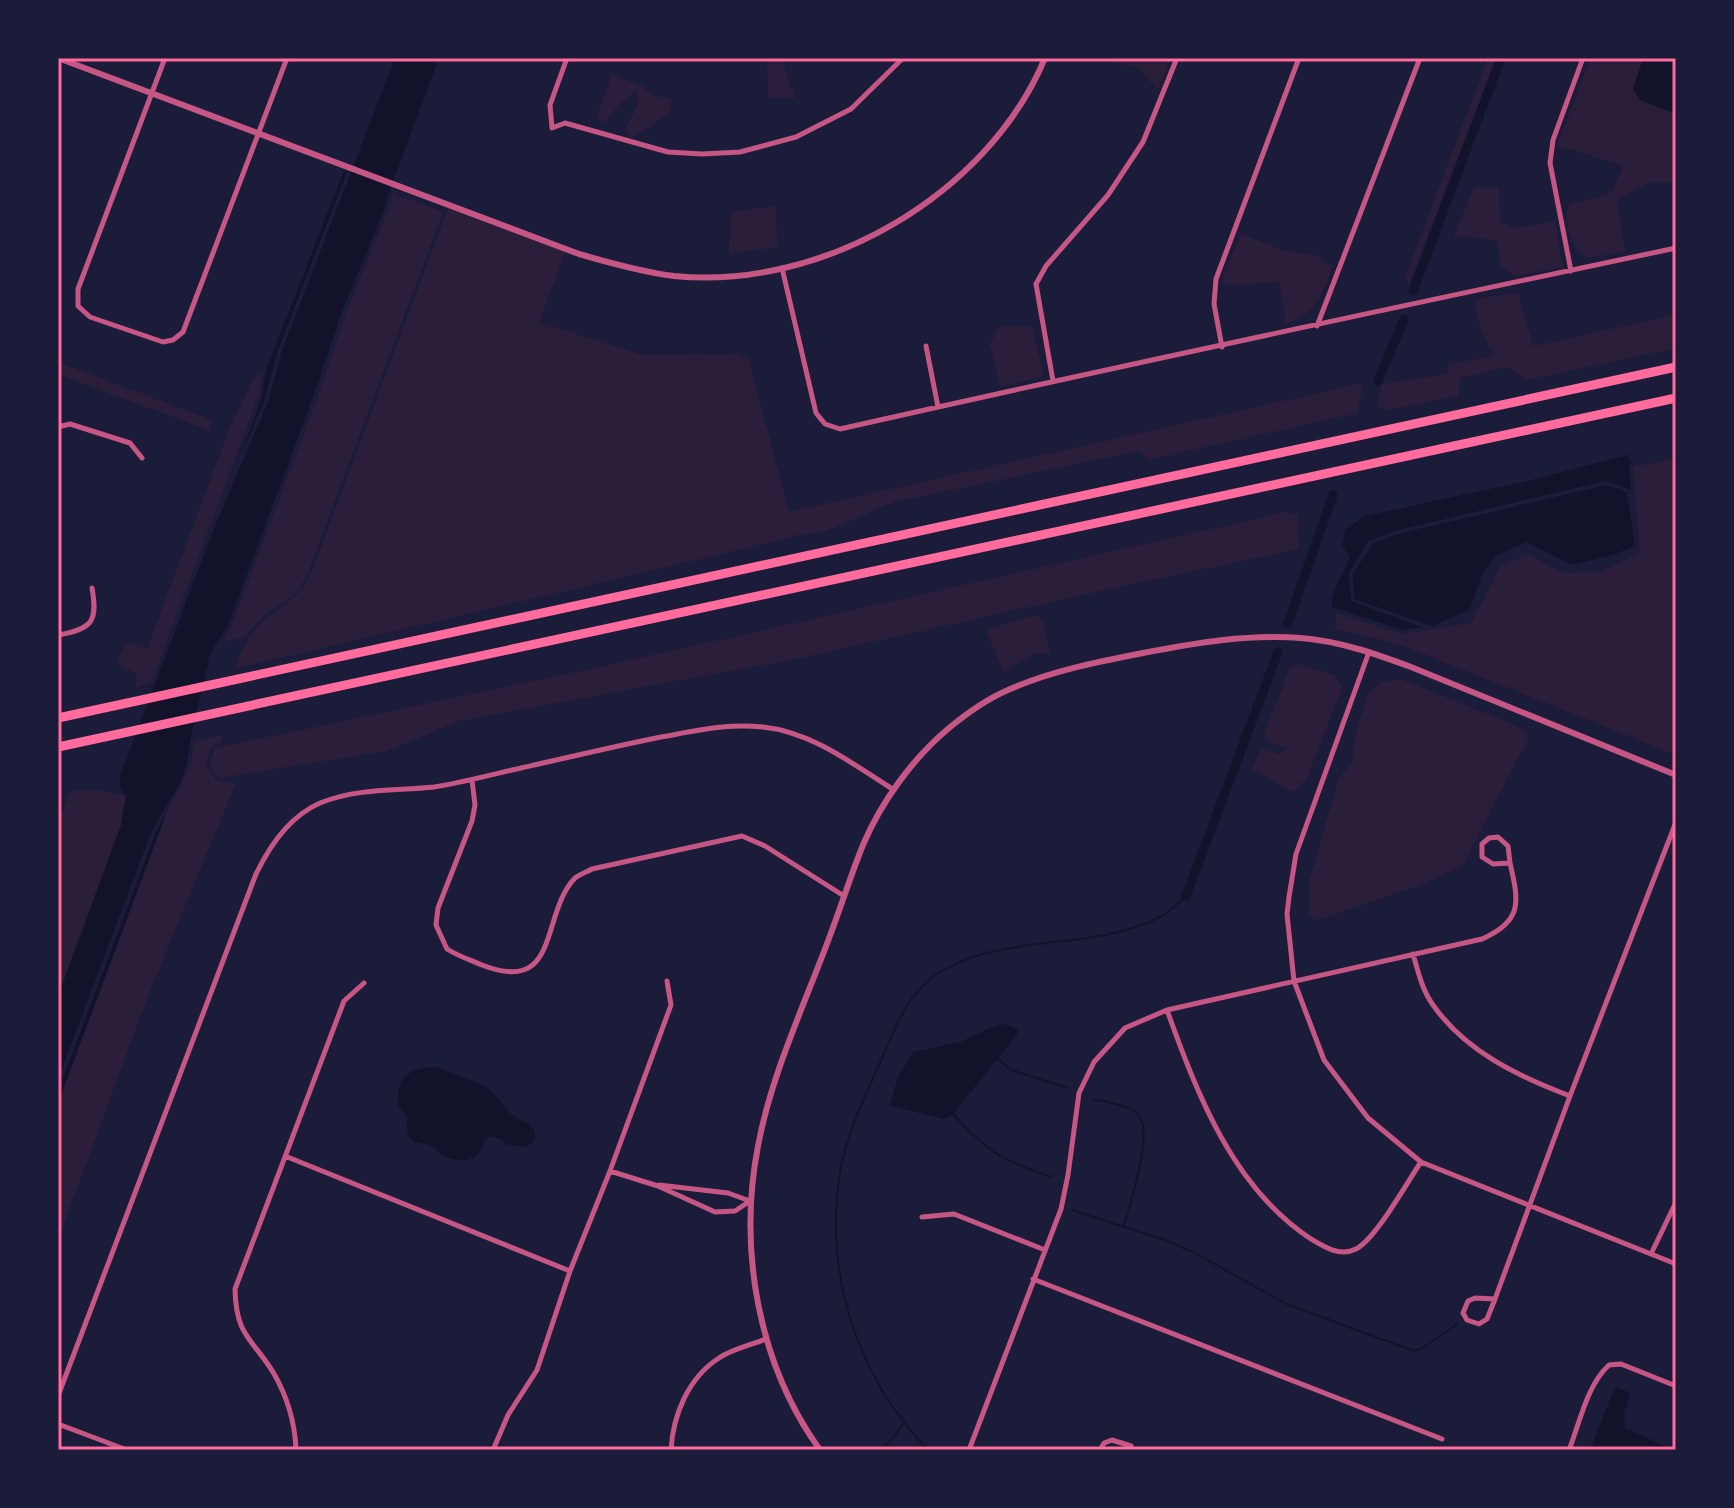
<svg xmlns="http://www.w3.org/2000/svg" width="1734" height="1508" viewBox="0 0 1734 1508" font-family="'Noto Sans',sans-serif">
  <rect width="100%" height="100%" fill="#1b1b3a"/>
  <path fill="#2a1e3b" d="M767 58H781L795 98 768 97Z
    M1119 58H1171L1158 90 1138 68 1117 63Z
    M1488 58H1496L1408 287 1406 274Z
    M1591 58H1643L1634 90 1640 100 1676 114V182H1652L1617 200 1625 252 1586 258C1573 246 1562 223 1569 205L1611 193 1623 166 1557 145Z
    M612 74 642 86 651 95 672 99 670 111 649 128 630 138 625 129 638 104 637 90 620 104 605 122 596 118Z
    M1499 187 1500 222 1516 228 1555 221 1563 267 1516 276 1501 267 1497 241 1454 235 1474 188Z
    M392 193 443 212 307 575 300 588 291 597 265 614 244 637 223 642 231 627 314 407 346 313 391 203Z
    M449 206 566 251 539 322 642 355 739 354 749 360 789 512 1363 383 1358 413 1148 460 1139 451 894 502 822 533 794 535V537L234 669C241 653 247 637 260 624 278 607 298 600 310 576Z
    M776 206 777 247 729 253 731 212Z
    M1241 234 1289 252 1315 255 1333 266C1323 293 1316 314 1286 324L1279 282 1223 285 1224 274Z
    M1518 293 1533 346 1676 315V348L1527 380 1509 367 1461 378 1458 396 1387 410 1377 406 1381 384 1447 374 1449 365 1495 355C1482 338 1477 321 1475 299Z
    M999 326 1032 327 1044 376 1000 387 990 344Z
    M58 362 212 420 208 430 58 374Z
    M263 372 259 395 152 681 136 688V673L116 664 126 642 147 649 231 424 254 378Z
    M1676 458V755L1399 644 1335 629 1336 613 1402 634 1471 623 1501 565 1529 555 1563 573 1599 572 1640 553 1633 467Z
    M1286 512 1298 515 1299 549 1118 587 801 658 459 721 387 751 219 778 209 766 215 748 600 667Z
    M1035 615 1043 619 1050 653 1032 654 1003 672 986 630Z
    M1299 664 1335 675 1342 688 1307 778 1293 792 1252 770 1261 749 1280 754 1287 748 1268 742 1263 737 1289 670Z
    M1401 679 1522 728 1529 737 1463 865 1421 885 1315 921 1309 912V882L1338 780 1353 761V745L1367 695 1381 682Z
    M223 735 220 743 211 747 205 767 218 781 236 783 148 996 58 1240V1103L166 814 190 767 194 741Z
    M101 790 126 796 121 825 58 996V824L70 791Z"/>
  <path fill="#12122b" d="M395 58H439L387 197V202L342 312 310 405 228 625 211 652 192 731 186 766 180 783 152 830 58 1079V996L121 825 126 796 120 787V776L215 526 268 402 282 351Z
    M1643 58H1676V114L1640 100 1633 89Z
    M344 171 347 172 278 350 264 401 241 455 262 397 266 370Z
    M1628 455 1631 464 1629 467 1631 490 1605 481 1395 531 1369 541 1349 572 1351 601 1422 627 1403 630 1332 607C1331 589 1344 573 1350 557L1342 545 1346 529 1365 516 1527 481Z
    M1607 485 1627 492 1635 546 1613 555 1572 565 1526 542 1494 557 1482 575 1469 610 1432 626 1354 599 1353 574 1372 544 1397 534Z
    M166 814 58 1103V1091L156 832Z
    M1006 1024 1018 1030 1017 1035 952 1115 944 1119 890 1106 898 1077 913 1052 961 1042 990 1028Z
    M435 1067C454 1074 479 1080 494 1094 500 1100 505 1108 511 1114 522 1123 537 1122 535 1140L526 1147 504 1144 503 1140 491 1136 485 1139C483 1143 482 1148 480 1151 471 1165 451 1161 439 1153 437 1151 432 1146 430 1145 423 1143 411 1144 408 1134 404 1119 413 1122 398 1105 397 1077 408 1068 435 1067Z
    M1615 1387 1630 1393 1624 1416 1625 1428 1673 1450H1590Z"/>
  <g fill="none" stroke-linecap="round" stroke-linejoin="round">
    <path stroke="#12122b" stroke-width="2" d="M997 1058 1011 1070 1068 1088
      M1094 1099C1107 1103 1125 1104 1136 1112 1156 1127 1130 1204 1124 1226
      M953 1114C987 1151 1004 1162 1052 1177
      M1072 1210 1168 1241 1195 1253 1286 1304 1414 1351 1424 1347 1457 1324
      M880 1450 889 1443 903 1424
      M928 1450C857 1376 824 1275 840 1173 846 1136 864 1098 879 1065 893 1033 906 994 937 974 1003 932 1089 952 1158 918 1168 914 1178 903 1186 896"/>
    <path stroke="#12122b" stroke-width="9" d="M1413 291 1501 58
      M1378 381 1404 319
      M1288 623 1333 495
      M1186 896 1278 652"/>
    <path stroke="#c65784" stroke-width="5" d="M165 58 78 289V306L90 317 163 342 173 340 183 332 287 58
      M567 58 550 105 552 128 565 123 668 152 702 154 740 152 796 137 851 109 903 58
      M782 268 816 413 825 424 840 429C1118 366 1397 307 1676 248
      M1571 271 1550 163 1553 140 1583 58
      M1317 326 1420 58
      M926 346 938 407
      M1222 347 1214 304 1216 279 1299 58
      M1053 381 1036 284 1046 266 1108 195 1143 142 1177 58
      M58 427 70 424 130 443 142 458
      M58 635C92 629 98 622 92 588
      M1369 652 1296 854 1289 897 1287 914 1294 981 1324 1060 1368 1118 1421 1162 1676 1264
      M472 780 475 805 472 821 438 908 436 925 447 949C458 956 470 960 482 965 561 996 540 914 575 878 580 874 587 872 592 869L742 836 765 846 844 896
      M1498 837 1508 846 1510 863 1493 864 1482 857V844L1489 838Z
      M1413 954C1418 971 1422 990 1433 1005 1466 1052 1518 1076 1570 1096
      M1167 1010C1197 1094 1233 1188 1311 1239 1324 1247 1340 1257 1356 1249 1376 1239 1407 1182 1421 1162
      M285 1156 570 1271
      M610 1171 658 1186 715 1212 735 1211 750 1201
      M659 1185 728 1193 750 1201
      M922 1217 954 1214 1045 1250
      M1651 1254 1676 1202
      M1033 1279 1442 1439
      M1475 1298 1495 1299 1487 1319 1479 1324 1467 1320 1463 1313 1468 1301Z
      M1495 1299 1570 1096 1676 822
      M58 1396 256 874C270 845 290 816 320 803 357 788 396 791 434 787 460 783 486 776 512 770 562 759 611 747 661 737 695 731 728 723 763 727 812 732 854 765 894 790
      M58 1424 127 1450
      M296 1450C295 1422 287 1396 273 1372 251 1337 236 1336 235 1289L344 1001 364 983
      M493 1450 508 1415 537 1370 570 1271 610 1171 671 1005 667 981
      M671 1450C673 1415 688 1378 719 1358 732 1349 751 1345 766 1339
      M969 1450 1061 1209 1068 1175 1079 1093 1094 1062 1125 1028 1167 1010 1482 939C1523 921 1519 902 1510 863
      M1100 1450 1104 1443 1112 1440 1131 1446 1129 1450
      M1569 1450C1580 1422 1587 1385 1609 1365L1621 1364 1676 1386"/>
    <path stroke="#c65784" stroke-width="6" d="M58 58 579 254C610 263 642 272 674 276 822 291 988 195 1045 58
      M820 1450C758 1364 738 1249 758 1146 771 1076 803 1008 828 941 840 910 850 877 863 845 881 802 913 758 949 728 966 714 987 699 1008 690 1050 671 1097 662 1143 653 1195 643 1247 634 1301 638 1339 641 1376 654 1411 667L1676 775"/>
    <path stroke="#ff6b9d" stroke-width="9" d="M58 718 1676 367
      M58 747 1676 398"/>
  </g>
  <rect width="1734" height="1508" fill="none" stroke="#1b1b3a" stroke-width="120"/>
  <rect x="60" y="60" width="1614" height="1388" fill="none" stroke="#ff6b9d" stroke-width="3"/>
</svg>
